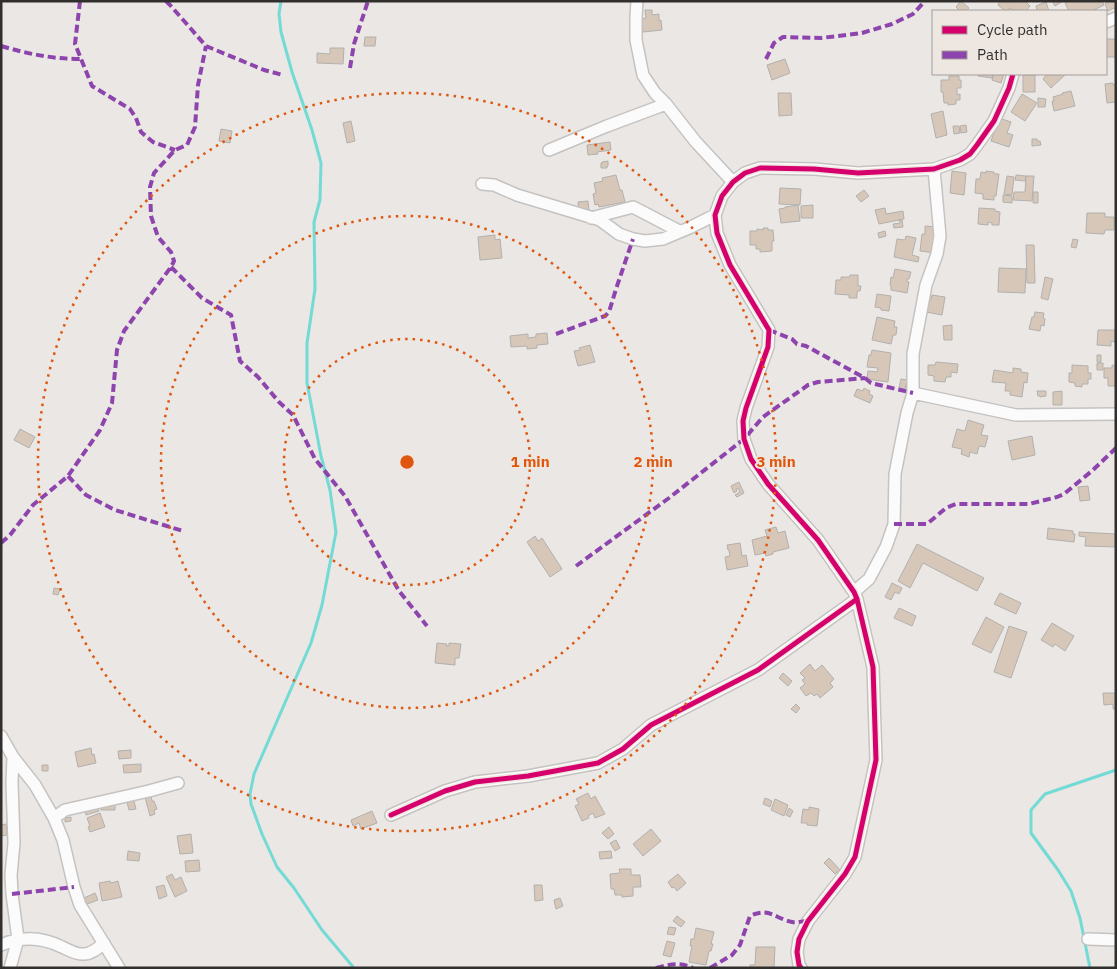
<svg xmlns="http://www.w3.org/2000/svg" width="1117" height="969" viewBox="0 0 1117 969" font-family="'IBM Plex Sans',sans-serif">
  <rect width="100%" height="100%" fill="#eae7e4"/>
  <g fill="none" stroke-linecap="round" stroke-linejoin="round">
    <path stroke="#73dad5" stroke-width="3" d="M281 1 279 14 281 32 292 72 312 130 321 163 320 200 314 222 315 289 307 343V383L321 456 330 490 336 532 322 605 311 643 254 774 250 794 251 804 262 834 277 867 294 888 322 930 354 968
      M1090 968 1080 918 1071 891 1058 870 1031 833V810L1045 794 1116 770"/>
  </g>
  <path fill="#d7c7b9" stroke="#b2b0ae" d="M961 1 969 8 966 11H960L956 7Z
    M1000 1H1025L1030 6 1026 11H1014L1010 8 1008 11H1005L998 5Z
    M1052 1H1063L1055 6Z
    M1068 1H1102L1104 5 1092 11H1069L1065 3Z
    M1110 1H1116V11L1114 8 1108 11 1105 4Z
    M1046 2 1049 11H1037L1036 6Z
    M645 10H652V15L659 14V21L661 20 662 30 643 32 641 19 646 18Z
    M365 37H376L375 46H364Z
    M1106 39H1116V57H1106Z
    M330 48H344L343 64 317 63V53L330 54Z
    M785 59 790 73 772 80 767 65Z
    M978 74H993L992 78 978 76Z
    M994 74H1004L1001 83 992 80Z
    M1047 74H1066L1051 88 1043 79Z
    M1023 75H1035V92H1023Z
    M949 76H959V80H961V88H957V95L960 94V100H956V104L948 105V103H944L943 92H941V80H949Z
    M1113 83V85H1116V102L1107 103 1105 84Z
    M1071 91 1075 106 1054 111 1052 101H1054L1053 97 1063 94 1062 93Z
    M778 93H791L792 115 779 116Z
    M1022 94 1037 103 1025 121 1011 112Z
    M1038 98 1046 99 1045 107H1038Z
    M943 111 947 135 936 138 931 114Z
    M999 118 1011 122 1007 133 1013 135 1009 147 991 141Z
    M351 121 355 141 347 143 343 123Z
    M966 125 967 132 961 133 960 126Z
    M953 126H959L960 133 954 134Z
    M221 129 232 131 230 143 219 141Z
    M1032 139H1037V141H1040L1041 145 1032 146Z
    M610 142 611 150 597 152 598 154 588 155 587 145Z
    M608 161V166H607V168H601V163H602V162Z
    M952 171 966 173 964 195 950 193Z
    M986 171 994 172V174H999L996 196H994V200L983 199V194L975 193 976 179H980L981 172 986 173Z
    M616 175 620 190H622L625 202 599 207 598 204 595 205 593 194 596 193 594 183 603 181 602 178Z
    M1016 175 1026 176 1025 181 1015 180Z
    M1007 176 1014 177 1012 195 1004 194Z
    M1026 176H1034L1032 201 1013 200 1014 192H1025Z
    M780 188 801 189 800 205 779 204Z
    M864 190 869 196 861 202 856 196Z
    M1033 192H1038V203H1033Z
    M1003 195 1012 196V203L1003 202Z
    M588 201 589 210 579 211 578 202Z
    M798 205 800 221 781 223 779 209 785 208V207Z
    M813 205V218H801V206Z
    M885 208 886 214 903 211 904 219 879 224 875 210Z
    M979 208 995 209V211L1000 212 999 225H992V223L988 222V225L978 224Z
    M1087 213H1105V217H1114V230H1105L1104 234 1086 233Z
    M899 220H902L903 227 894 228 893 224 900 223Z
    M925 226 937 227 934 253 920 251 922 234H925Z
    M763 228H768V230H773L774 241H772V251L760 252V249H756V245H750V231H757V229L763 230Z
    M885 231 886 236 879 238 878 233Z
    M495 235V240L500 239 502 258 480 260 478 237Z
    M906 236 916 238 912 255 919 257 918 262 894 257 897 239 905 240Z
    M1073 239 1078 240 1076 248 1071 247Z
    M1026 245H1034L1035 283H1027Z
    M999 268 1026 269 1025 293 998 292Z
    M895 269 911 272 909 279H907V282H909L907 293 891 290V285H890L891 277 893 278Z
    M850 275H858V286H861L860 291H857V298H849V295L835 294 836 280H841V277H850Z
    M1045 277 1053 279 1048 300 1041 298Z
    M877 294 891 296 889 311 881 310V308L875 307Z
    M932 295 945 297 942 315 926 312 925 299 931 300Z
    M1035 312 1044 313 1043 318 1045 319 1044 326 1041 325 1040 331 1029 329 1032 317H1034Z
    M877 317 895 321 894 327H897L896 335H893L891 344 872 340Z
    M952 325V340H944L943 326Z
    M1098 330H1115V342L1111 341V346L1097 345Z
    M547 333 548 344 537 345V348L527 349V346L511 347 510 336 528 334V338L536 337V334Z
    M590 345 595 362 578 366 574 351 580 350 579 348Z
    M872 350 891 353 888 382 867 379 868 371 877 372 878 368 867 367 869 355H871Z
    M1097 355H1101V362H1097Z
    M936 362 958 364 957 373 951 372V377H946L945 382 934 381V376L928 375V365H935Z
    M1097 363H1103V370H1097Z
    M1072 365 1088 366V373H1091V379H1088V384H1082V387L1075 386V383L1069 382V373H1072Z
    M1112 365 1116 366V386H1108V378H1104V368H1112Z
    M1013 368 1021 369V372L1028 373 1027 383 1024 382 1022 397 1010 395V391H1005L1006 383 992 382 994 370 1013 373Z
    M901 379 907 380 905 389 899 388Z
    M864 388 870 391 869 394 873 396 870 403 854 396 857 389 863 391Z
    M1037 391H1046V396L1040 397V396H1038Z
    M1062 391V405H1053V392Z
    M968 420 984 425 981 435 988 436 985 447 979 446 977 454 970 452 969 457 961 454 962 449 952 447 957 429 965 431Z
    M20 429 35 437 29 448 14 440Z
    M1032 436 1035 455 1012 460 1008 441Z
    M739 482 744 493 737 497 735 495 740 492 738 488 736 489 737 491 734 493 731 486Z
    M1088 486 1090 500 1080 501 1078 487Z
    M776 527 778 533 785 531 789 548 773 552V554L766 556 765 553 755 555 752 540 767 536 765 530Z
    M1048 528 1073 531V534H1075L1074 542 1047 539Z
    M1079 532 1116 534V547L1085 546 1086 537 1079 536Z
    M535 536 538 541 542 538 562 569 550 577 527 542Z
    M740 543 742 556 746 555 748 566 727 570 725 557 730 556 729 550H728L727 545Z
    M917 544 984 578 977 591 923 563 910 588 898 581Z
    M892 583 902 588 899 594 895 592 891 600 885 597Z
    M54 588 60 589 58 595 53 594Z
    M1000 593 1021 603 1016 614 994 604Z
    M899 608 916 616 912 626 894 618Z
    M986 617 1004 627 991 653 972 644Z
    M1052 623 1074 636 1065 651 1055 644 1053 647 1041 640Z
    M1009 626 1027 632 1011 678 994 672Z
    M437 643 447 644 446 646H449V643L461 644 459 658H455V665L435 663Z
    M810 664 815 671 822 665 834 679 830 683 833 687 820 698 817 694 814 696 811 693 806 696 800 688 805 684 802 680 805 678 800 673Z
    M783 673 792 681 788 686 779 678Z
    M1103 693H1116V709H1113V704L1104 705Z
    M796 704 800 708 796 713 791 709Z
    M91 748 92 755 94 754 96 763 78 767 75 752Z
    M131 750V758L119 759 118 751Z
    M141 764V772L124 773 123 765Z
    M42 765H48V771H42Z
    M588 793 591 799 595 796 605 814 595 818 593 813 588 816 589 818 582 821 575 806 579 804 576 799Z
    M151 796 152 801H154L157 809 154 810 155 814 150 816 145 797Z
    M765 798 772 801 770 807 763 804Z
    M775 799 788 805 784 816 771 810Z
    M134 801 136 809 129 810 127 802Z
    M101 803H115V810H101Z
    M97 806 99 811 86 815 85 810Z
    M809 807 819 809 817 826 807 825V823H801L803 809 809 810Z
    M789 808 793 811 790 817 786 815Z
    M372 811 377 823 361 829 359 823 353 826 351 820Z
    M100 813 105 827 90 832 88 827 90 826 87 818Z
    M71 817V821L65 822V818Z
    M6 824 7 835 1 836V825Z
    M609 827 614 834 608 839 602 833Z
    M651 829 661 841 643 856 633 844Z
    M191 834 193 853 180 854 177 836Z
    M616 840 620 848 615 851 610 843Z
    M128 851 140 853 139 861 127 860Z
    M611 851 612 858 600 859 599 852Z
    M829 858 840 870 835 874 824 863Z
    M199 860 200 871 186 872 185 861Z
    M619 869H631V875H640L641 887H633V896L622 897V895H615L614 889H611L610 874 620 873Z
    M172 874 175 880 181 877 187 891 175 897 166 877Z
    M678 874 686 883 677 891 674 887 672 888 668 882Z
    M110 881 111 883 118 881 122 897 102 901 99 883Z
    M164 885 167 896 159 899 156 887Z
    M534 885H542L543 900 535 901Z
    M95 893 98 900 87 904 84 898Z
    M560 898 563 906 556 909 554 900Z
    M677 916 685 922 681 927 673 921Z
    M669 927 676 928 674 935 667 934Z
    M696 928 714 932 711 944H713L711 951H709L706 965 689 962 692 946H690L691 939H694Z
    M667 941 675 943 671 957 663 955Z
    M756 947H775L774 968H750V965H755Z"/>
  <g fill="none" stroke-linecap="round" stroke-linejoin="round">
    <defs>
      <path id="minor" d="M637 1 636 18V40L643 75 655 93 666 104 695 141 733 182
        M1106 22 1116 18
        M549 150 607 126 666 104
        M482 184 494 185 517 195 600 220 619 234 633 239 645 241 663 239 689 228 715 215
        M591 218 633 207 679 231
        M913 393 1016 415 1116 414
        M854 592 869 579 886 547 894 524 895 474 907 413 913 393V354L926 285 937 254 940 236 934 169
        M1 736 13 757 35 785 54 818 63 840 74 887 80 905 119 968
        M391 815 445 791 475 782 528 776 598 763 623 749 651 725 758 670 857 599
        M54 818 65 810 149 791 178 783
        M1088 939 1116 940
        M1 945C22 936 42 937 62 947 69 950 76 955 84 954 92 954 98 948 104 943
        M10 968 18 939 12 894 11 875 14 843 12 783 13 757
        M801 968 799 965 797 952 799 939 808 921 845 874 855 857 876 760 873 667 857 599 854 592 818 540 768 484 751 459 744 439 743 421 746 408 768 347 769 330 730 265 717 233 715 215 722 196 733 182 745 173 760 168 814 169 858 173 934 169 960 160 970 154 977 145 994 121 1009 88 1013 74"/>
    </defs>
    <use href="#minor" stroke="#c5c3c1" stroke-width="14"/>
    <use href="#minor" stroke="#fcfbfb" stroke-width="11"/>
    <path stroke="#8e44ad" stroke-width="4" stroke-dasharray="8 4" stroke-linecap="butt" d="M80 1 75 44 92 86 130 109 136 118 141 132 153 142 175 150
      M166 1 170 5 206 46 264 70 283 75
      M1 46C29 54 52 59 81 59
      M766 59 774 43 783 37 821 38 862 33 892 24 913 14 925 1
      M350 68 354 44 368 1
      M171 267 202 298 231 315 240 361 258 377 279 402 293 415 315 459 345 496 399 591 427 626
      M769 330 792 339 797 344 806 346 865 378 871 383 913 393
      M556 334 605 316 609 312 616 289 633 239
      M68 476 86 495 115 510 183 531
      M894 524H927L946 508 956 504H1029L1057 497 1064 494 1093 470 1116 448
      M1 543 10 535 33 505 68 476 100 430 112 403 117 350 124 331 171 267 174 261 171 252 158 237 151 216 150 187 154 173 175 150 187 145 195 127 198 85 206 46
      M576 566 669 498 744 439 763 417 808 385 818 382 865 378
      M12 894 74 887
      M656 968C670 964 680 962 693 968
      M710 968 732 955 740 945 750 916C769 907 774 918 792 922 796 923 803 921 808 921"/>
    <defs>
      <path id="cycleway" d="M391 815 445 791 475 782 528 776 598 763 623 749 651 725 758 670 857 599
        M801 968 799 965 797 952 799 939 808 921 845 874 855 857 876 760 873 667 857 599 854 592 818 540 768 484 751 459 744 439 743 421 746 408 768 347 769 330 730 265 717 233 715 215 722 196 733 182 745 173 760 168 814 169 858 173 934 169 960 160 970 154 977 145 994 121 1009 88 1013 74"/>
    </defs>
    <use href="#cycleway" stroke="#ede6e1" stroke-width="8"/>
    <use href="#cycleway" stroke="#d6006c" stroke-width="5"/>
  </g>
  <g fill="none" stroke="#df570e" stroke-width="2.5" stroke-dasharray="2.5 5">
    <circle cx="407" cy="462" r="123"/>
    <circle cx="407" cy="462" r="246"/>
    <circle cx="407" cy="462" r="369"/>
  </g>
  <circle cx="407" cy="462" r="8" fill="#df570e" stroke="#ede6e1" stroke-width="2.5"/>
  <g font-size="15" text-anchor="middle" font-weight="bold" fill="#df570e" stroke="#ede6e1" stroke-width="4" stroke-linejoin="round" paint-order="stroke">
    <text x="530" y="467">1 min</text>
    <text x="653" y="467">2 min</text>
    <text x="776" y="467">3 min</text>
  </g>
  <rect width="1117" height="969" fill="none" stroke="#312f2d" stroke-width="5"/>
  <rect x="932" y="10" width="175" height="65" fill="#ede6e1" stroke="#a29d99"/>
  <rect x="942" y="26" width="25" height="8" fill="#d6006c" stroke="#a29d99"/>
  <text x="977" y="35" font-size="15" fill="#312f2d">Cycle path</text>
  <rect x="942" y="51" width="25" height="8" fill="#8e44ad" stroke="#a29d99"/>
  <text x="977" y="60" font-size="15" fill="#312f2d">Path</text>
</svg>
